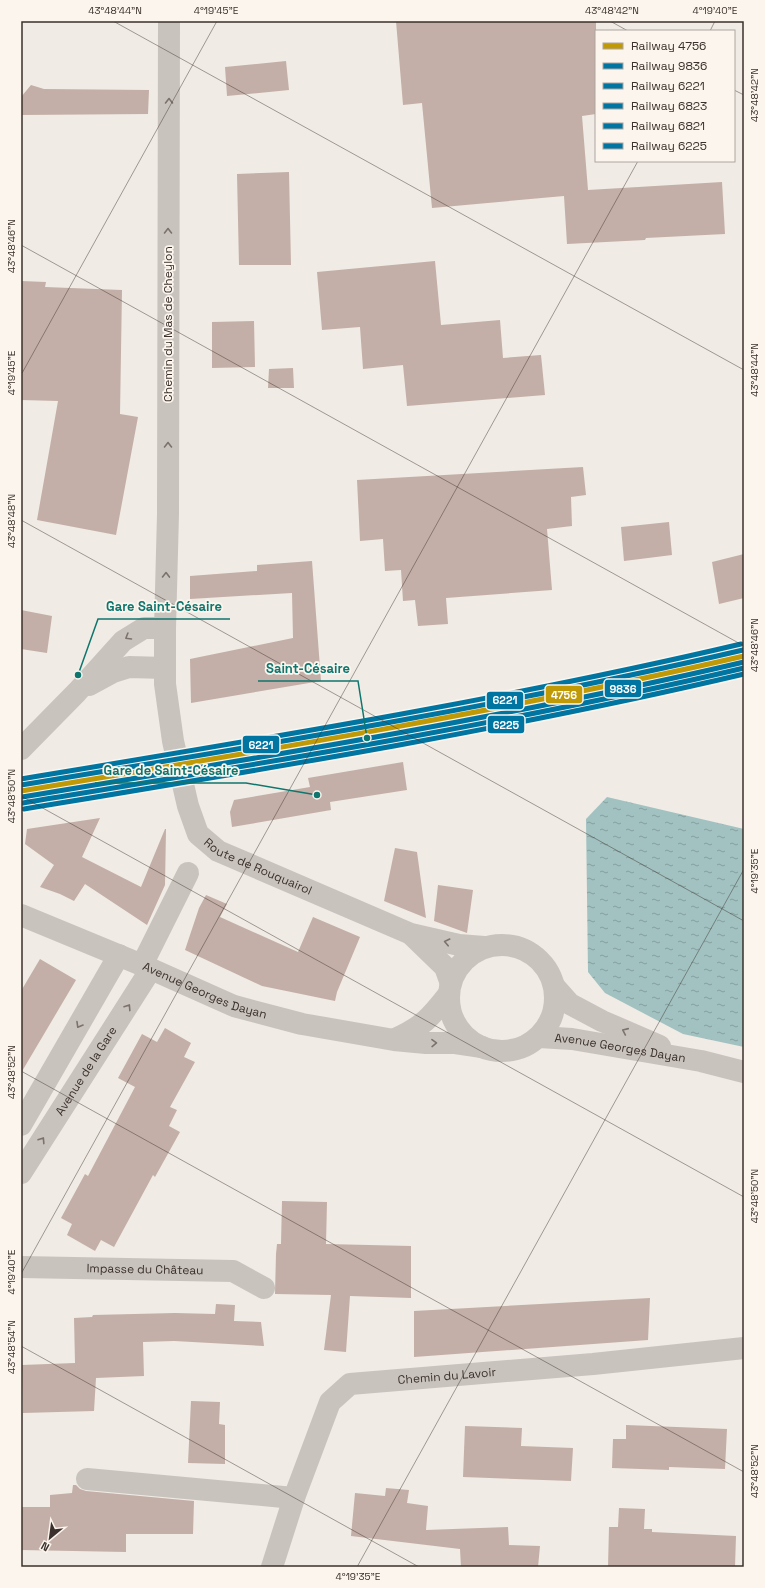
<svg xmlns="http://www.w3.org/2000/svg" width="765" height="1588" viewBox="0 0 765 1588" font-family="'Space Grotesk',sans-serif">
  <defs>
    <pattern id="water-ripples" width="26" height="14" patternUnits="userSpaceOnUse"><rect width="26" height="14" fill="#a1c2c1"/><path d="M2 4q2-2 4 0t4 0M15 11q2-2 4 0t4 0" fill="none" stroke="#849e9d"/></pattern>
  </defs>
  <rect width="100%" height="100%" fill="#f0ebe5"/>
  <path fill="url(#water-ripples)" d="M607 797 744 829V1047L683 1034 605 993 588 972 586 819Z"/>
  <path fill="#c3afa7" d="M396 21H596V114L582 116 588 190 722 182 725 234 646 238 645 240 567 244 564 196 432 208 422 103 403 105Z
    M286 61 289 90 227 96 225 67Z
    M31 85 44 89 149 90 148 114 21 115V97Z
    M289 172 291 265H239L237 174Z
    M435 261 441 325 500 320 503 358 541 355 545 395 407 406 403 365 363 369 360 327 322 330 317 272Z
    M21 281 46 282 45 287 122 290 120 414 138 417 116 535 37 520 58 401 21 400Z
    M254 321 255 367 212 368V322Z
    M293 368 294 388H268L269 369Z
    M583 467 586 495 571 497 572 526 547 529 552 590 446 598 448 624 418 626 415 600 403 601 401 570 385 571 383 539 360 541 357 480Z
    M669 522 672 555 624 561 621 527Z
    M744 554V598L719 604 712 562Z
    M312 561 321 681 191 703 190 659 293 638 292 593 190 599V576L257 571V565Z
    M21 610 52 616 47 653 21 649Z
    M403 762 407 790 330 802 331 810 232 827 230 812 234 800 310 787 308 778Z
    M100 818 82 857 141 887 165 829H166L165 885 147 925 85 884 74 901 60 894 40 887 54 865 25 844 27 829Z
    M395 848 417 852 426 918 384 901Z
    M438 885 473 890 467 933 434 921Z
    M206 895 227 904 220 917 298 952 313 917 360 937 337 992 335 1001 262 986 185 950 199 908Z
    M40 959 76 980 21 1073V991Z
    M165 1028 191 1043 184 1057 195 1062 170 1107 177 1110 169 1126 180 1132 155 1177 153 1175 114 1247 101 1240 95 1251 67 1235 72 1224 61 1218 85 1174 88 1176 135 1087 118 1078 142 1034 157 1042Z
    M282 1201 327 1202 326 1244 411 1246V1298L350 1296 346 1352 324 1350 331 1295 275 1294 276 1254 277 1244H281Z
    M650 1298 648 1340 414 1357V1311Z
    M216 1304 235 1305 234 1321 261 1322 264 1346 174 1341 143 1342 144 1376 96 1378 94 1411 23 1413 22 1365 75 1363 74 1318 92 1317 93 1315 175 1313 215 1314Z
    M191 1401 220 1402 219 1424 225 1425V1464L188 1463Z
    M626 1425 727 1429 725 1469 669 1467V1470L612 1468 613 1439H626Z
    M465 1426 522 1428 521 1446 573 1448 571 1481 463 1477Z
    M73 1485H76L80 1489 86 1491 194 1501 193 1534H126V1552L21 1550V1507H50V1495L72 1493Z
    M386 1488 409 1490 407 1503 428 1506 426 1530 508 1527 509 1545 540 1546 538 1567H461L460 1549 351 1536 355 1493 385 1496Z
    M619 1508 645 1509 644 1529H652V1532L736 1536 735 1567H608L609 1527H618Z"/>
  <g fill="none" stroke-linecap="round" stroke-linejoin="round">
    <g stroke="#c9c3be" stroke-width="22">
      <path id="s1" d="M169 21 168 514 165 628V684L173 741 188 806 198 834 218 851 411 934 459 945 484 947"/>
      <path d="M89 685 113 672 129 667 165 668"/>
      <path d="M21 749 77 692 123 641 144 628H165"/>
      <path id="s2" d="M21 915 142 965 234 1006 302 1024 394 1040 426 1043H455L482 1047"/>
      <path d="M412 935 445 967 450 981"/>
      <circle cx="502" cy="998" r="53"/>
      <path d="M142 965 188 873"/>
      <path d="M554 986 570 1004 602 1021 660 1046"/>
      <path id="s3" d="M539 1037 572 1039 701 1061 744 1072"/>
      <path d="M395 1039C422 1027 430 1018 448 995"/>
      <path d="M21 1125 119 955"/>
      <path id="s4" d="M21 1173 151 969"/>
      <path id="s5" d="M21 1267 233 1271 264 1288"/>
      <path d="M87 1479 294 1498"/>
      <path id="s6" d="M272 1567 294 1498 330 1402 350 1384 593 1364 744 1348"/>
    </g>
    <defs>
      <path id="rail-1" d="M21 791C263 751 505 711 744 656"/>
      <path id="rail-2" d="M22 797C264 757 505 718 744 662"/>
      <path id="rail-3" d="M21 785C263 745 504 706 743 650"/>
      <path id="rail-4" d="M23 803C264 763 506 724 744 668"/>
      <path id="rail-5" d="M21 779C262 739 503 700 741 644"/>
      <path id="rail-6" d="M24 809C265 769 506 730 744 674"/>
    </defs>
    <use href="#rail-1" stroke="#fbf5ee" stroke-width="8"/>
    <use href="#rail-2" stroke="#fbf5ee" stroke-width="8"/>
    <use href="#rail-3" stroke="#fbf5ee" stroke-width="8"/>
    <use href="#rail-4" stroke="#fbf5ee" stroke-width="8"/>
    <use href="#rail-5" stroke="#fbf5ee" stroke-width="8"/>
    <use href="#rail-6" stroke="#fbf5ee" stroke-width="8"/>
    <use href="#rail-1" stroke="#c09906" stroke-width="5"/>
    <use href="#rail-2" stroke="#0075a1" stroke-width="5"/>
    <use href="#rail-3" stroke="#0075a1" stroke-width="5"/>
    <use href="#rail-4" stroke="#0075a1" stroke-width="5"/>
    <use href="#rail-5" stroke="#0075a1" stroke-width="5"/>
    <use href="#rail-6" stroke="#0075a1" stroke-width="5"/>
  </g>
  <defs><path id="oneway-chevron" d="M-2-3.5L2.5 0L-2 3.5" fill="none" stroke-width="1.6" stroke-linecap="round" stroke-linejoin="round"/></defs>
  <g stroke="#7b726d">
    <use href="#oneway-chevron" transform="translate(169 101) rotate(-90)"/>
    <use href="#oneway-chevron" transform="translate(168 231) rotate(-90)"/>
    <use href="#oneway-chevron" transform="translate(168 445) rotate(-90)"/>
    <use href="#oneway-chevron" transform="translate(166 575) rotate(-89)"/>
    <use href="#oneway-chevron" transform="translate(128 637) rotate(149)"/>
    <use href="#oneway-chevron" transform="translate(447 942) rotate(-167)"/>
    <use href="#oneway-chevron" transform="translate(128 1007) rotate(-57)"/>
    <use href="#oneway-chevron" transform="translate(79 1025) rotate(120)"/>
    <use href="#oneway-chevron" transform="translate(625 1031) rotate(-156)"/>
    <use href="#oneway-chevron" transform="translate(434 1043) rotate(-1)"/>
    <use href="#oneway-chevron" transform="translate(42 1140) rotate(-57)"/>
  </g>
  <path fill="none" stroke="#3b302b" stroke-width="1" stroke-opacity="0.45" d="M113 21 744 370M610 21 628 31M710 31 715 21M734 90 744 95M21 245 744 646M21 375 217 21M21 520 744 921M21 796 744 1197M21 1071 744 1472M21 1274 638 161M21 1346 419 1567M357 1567 744 869"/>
  <g text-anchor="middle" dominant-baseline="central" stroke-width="3.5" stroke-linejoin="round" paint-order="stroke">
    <g font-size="12" fill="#3b302b" stroke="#fbf5ee">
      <text transform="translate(168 324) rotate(-90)">Chemin du Mas de Cheylon</text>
      <text stroke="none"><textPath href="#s1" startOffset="886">Route de Rouquairol</textPath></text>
      <text stroke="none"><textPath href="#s2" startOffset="199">Avenue Georges Dayan</textPath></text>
      <text stroke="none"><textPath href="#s3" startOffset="82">Avenue Georges Dayan</textPath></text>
      <text stroke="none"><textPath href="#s4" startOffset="121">Avenue de la Gare</textPath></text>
      <text stroke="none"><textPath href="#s5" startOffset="124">Impasse du Château</textPath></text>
      <text stroke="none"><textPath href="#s6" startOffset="299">Chemin du Lavoir</textPath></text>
    </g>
  </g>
  <path fill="none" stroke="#0f766e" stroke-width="1.5" d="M78 675L98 619H230M367 738L358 681H258M317 795L246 783H95"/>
  <g fill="#0f766e" stroke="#fbf5ee" stroke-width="1.5">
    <circle cx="78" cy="675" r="4"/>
    <circle cx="367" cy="738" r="4"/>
    <circle cx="317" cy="795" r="4"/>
  </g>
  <g font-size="13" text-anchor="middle" font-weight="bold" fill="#0f766e" stroke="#fbf5ee" stroke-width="3.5" stroke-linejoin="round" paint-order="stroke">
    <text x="164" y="611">Gare Saint-Césaire</text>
    <text x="308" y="673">Saint-Césaire</text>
    <text x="171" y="775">Gare de Saint-Césaire</text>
  </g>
  <g stroke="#fbf5ee" stroke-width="1.5">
    <rect x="604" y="679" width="38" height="19" rx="4" fill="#0075a1"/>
    <rect x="545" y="685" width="38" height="19" rx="4" fill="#c09906"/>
    <rect x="486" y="691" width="38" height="19" rx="4" fill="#0075a1"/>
    <rect x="487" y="715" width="38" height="19" rx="4" fill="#0075a1"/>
    <rect x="242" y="735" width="38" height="19" rx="4" fill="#0075a1"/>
  </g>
  <g font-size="11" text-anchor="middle" font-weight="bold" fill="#fff">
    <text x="623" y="693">9836</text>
    <text x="564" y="699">4756</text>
    <text x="505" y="704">6221</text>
    <text x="506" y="729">6225</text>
    <text x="261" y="749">6221</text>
  </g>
  <rect width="765" height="1588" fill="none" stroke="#fbf5ee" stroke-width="44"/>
  <rect x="595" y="30" width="140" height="132" fill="#fbf5ee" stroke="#aea6a0"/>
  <rect x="603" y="43" width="20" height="6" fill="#c09906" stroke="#aea6a0"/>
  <text x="631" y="50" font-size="12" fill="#3b302b">Railway 4756</text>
  <rect x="603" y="63" width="20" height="6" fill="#0075a1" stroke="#aea6a0"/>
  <text x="631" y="70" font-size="12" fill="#3b302b">Railway 9836</text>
  <rect x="603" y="83" width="20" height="6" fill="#0075a1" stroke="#aea6a0"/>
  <text x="631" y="90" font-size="12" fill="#3b302b">Railway 6221</text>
  <rect x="603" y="103" width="20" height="6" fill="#0075a1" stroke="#aea6a0"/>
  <text x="631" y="110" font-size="12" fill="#3b302b">Railway 6823</text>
  <rect x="603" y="123" width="20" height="6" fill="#0075a1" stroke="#aea6a0"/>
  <text x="631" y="130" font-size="12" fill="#3b302b">Railway 6821</text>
  <rect x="603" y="143" width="20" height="6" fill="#0075a1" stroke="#aea6a0"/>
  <text x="631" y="150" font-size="12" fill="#3b302b">Railway 6225</text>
  <g transform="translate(50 1538) rotate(209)" stroke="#fbf5ee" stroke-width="3" paint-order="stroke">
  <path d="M0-3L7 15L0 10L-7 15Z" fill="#3b302b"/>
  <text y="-6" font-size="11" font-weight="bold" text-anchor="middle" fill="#3b302b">N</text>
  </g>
  <rect x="22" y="22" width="721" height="1544" fill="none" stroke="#3b302b" stroke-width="1.5"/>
  <g font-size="10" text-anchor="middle" fill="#3b302b">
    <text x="115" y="14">43°48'44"N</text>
    <text x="216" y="14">4°19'45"E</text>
    <text x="612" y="14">43°48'42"N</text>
    <text x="715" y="14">4°19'40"E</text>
    <text transform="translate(754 95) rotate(-90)" y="4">43°48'42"N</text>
    <text transform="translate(11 246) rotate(-90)" y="4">43°48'46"N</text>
    <text transform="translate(754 370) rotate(-90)" y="4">43°48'44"N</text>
    <text transform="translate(11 373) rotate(-90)" y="4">4°19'45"E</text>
    <text transform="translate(11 521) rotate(-90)" y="4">43°48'48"N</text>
    <text transform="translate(754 645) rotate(-90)" y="4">43°48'46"N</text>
    <text transform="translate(11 796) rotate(-90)" y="4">43°48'50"N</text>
    <text transform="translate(754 871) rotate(-90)" y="4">4°19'35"E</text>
    <text transform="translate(11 1072) rotate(-90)" y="4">43°48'52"N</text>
    <text transform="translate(754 1196) rotate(-90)" y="4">43°48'50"N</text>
    <text transform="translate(11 1272) rotate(-90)" y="4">4°19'40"E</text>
    <text transform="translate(11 1347) rotate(-90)" y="4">43°48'54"N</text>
    <text transform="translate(754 1471) rotate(-90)" y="4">43°48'52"N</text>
    <text x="358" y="1580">4°19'35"E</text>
  </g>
</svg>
